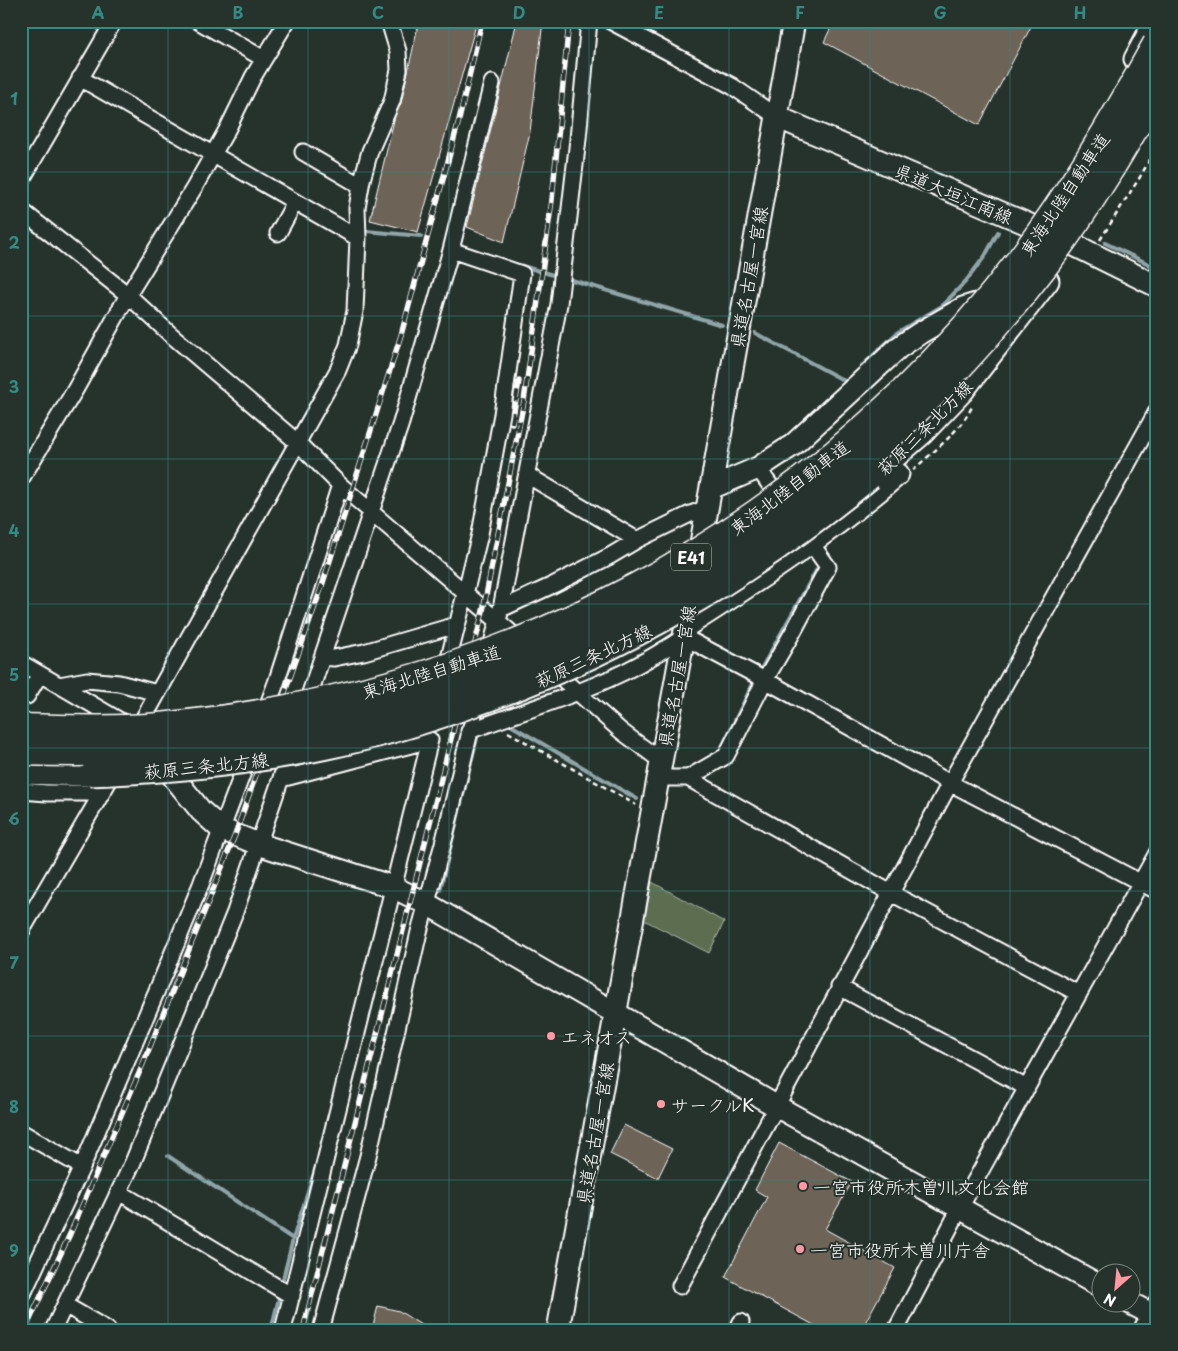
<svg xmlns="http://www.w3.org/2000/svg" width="1178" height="1351" viewBox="0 0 1178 1351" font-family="'Playpen Sans','Klee One',sans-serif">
  <rect width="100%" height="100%" fill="#26332d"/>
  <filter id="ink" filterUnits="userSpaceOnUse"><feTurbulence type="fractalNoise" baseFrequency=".02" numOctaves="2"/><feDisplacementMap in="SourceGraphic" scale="10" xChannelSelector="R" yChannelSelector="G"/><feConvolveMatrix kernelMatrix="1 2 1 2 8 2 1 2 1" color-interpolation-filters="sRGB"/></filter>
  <g filter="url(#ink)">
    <path fill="#5d6d4f" stroke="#aeb6a7" d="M652 882 724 922 709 953 644 920Z"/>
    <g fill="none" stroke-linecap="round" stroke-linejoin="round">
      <path stroke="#91a5a8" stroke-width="4" d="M366 231 421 236
        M1105 243 1157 268
        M519 265 553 275
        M565 278 722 325
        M755 333 845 381
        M861 367 898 332 942 306 966 281 985 256 998 232
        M810 415 827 399
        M760 671 817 569
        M505 724 507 723 637 799
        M720 751 754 681
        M440 890 478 734H480
        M168 1156 293 1239 318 1160
        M283 1279 293 1239
        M271 1330 279 1298"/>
    </g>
    <path fill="#6d6456" stroke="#fff" d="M419 21H477L418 232 370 220 395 116 401 103Z
      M517 21H543L530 132 504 242 467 227Z
      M834 21H1034L979 125 824 42Z
      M624 1125 672 1149 658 1178 610 1154Z
      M779 1143 852 1182 825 1229 895 1268 861 1330H823L725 1277 767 1197 755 1190Z
      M378 1306 399 1311 429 1330H372Z"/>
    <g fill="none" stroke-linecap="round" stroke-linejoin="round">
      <defs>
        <path id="street" d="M198 21 264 59
          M610 21 732 86 777 117
          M80 78 358 238
          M303 152 361 186
          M21 181 114 21
          M21 210 128 295 169 333 297 442 340 485 523 643
          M278 233 295 202
          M758 468 781 501
          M527 475 637 540
          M21 479 75 390 128 295 194 188 228 128 253 77 287 21
          M501 609 553 585 610 556 637 540 688 515 707 508
          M489 654 501 609 559 304 578 139 589 21
          M322 657 334 658 364 652 456 625
          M21 663 129 726
          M549 667 621 731 661 761
          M446 670 480 534 502 414 522 274 451 250
          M59 685 87 680 119 683 157 693
          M21 696H27L40 674
          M305 708 401 423 451 250 492 83
          M264 715 276 683 340 485
          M469 731C520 712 575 696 624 672 644 662 664 650 684 637L765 680 950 783 1157 891
          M136 732 338 370 348 345 355 311 358 238 357 208 362 180 370 151 392 101 399 70 398 51 389 21
          M659 778H688L891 893 1079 994
          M688 778 726 756 765 680 793 632 828 567 806 536
          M281 779 430 740 283 1330
          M21 791 47 793H102
          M21 932 117 767
          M839 987 1027 1088
          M21 1132 82 1167
          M119 1192 292 1296
          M680 1286 950 783 1157 411
          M21 1298 82 1167 166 969 201 884 249 756
          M65 1305 108 1330
          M53 1330 133 1162 192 1018 235 912 291 749
          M321 1330 368 1156 419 932 445 836 478 698
          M737 1330 741 1322
          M896 1330 960 1208 1157 853
          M1141 1330 1157 1301"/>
        <path id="secondary" d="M1135 59 1155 21
          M777 117 1058 237 1157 286
          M871 478 923 433 962 392 1048 281
          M711 488 758 468 793 445 898 348 920 333 963 308 976 304H987
          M698 560 794 21
          M685 627C759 580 832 532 898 474
          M159 759 201 811 221 829 258 844 393 887 427 904 776 1106 1100 1286
          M21 773 89 775
          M1130 1303 1157 1317
          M558 1330 692 592"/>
      </defs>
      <use href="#street" stroke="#fff" stroke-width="19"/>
      <use href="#secondary" stroke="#fff" stroke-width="25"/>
      <path stroke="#fff" stroke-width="2.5" stroke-dasharray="5 4" stroke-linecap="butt" d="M1100 240 1140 177 1157 147
        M913 470C934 451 959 432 972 407
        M508 732 636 805"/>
      <use href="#street" stroke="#26332d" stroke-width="15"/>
      <use href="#secondary" stroke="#26332d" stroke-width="21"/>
      <defs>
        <path id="rail" d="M512 423 519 381
          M25 1330 70 1234 143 1064 235 835 322 586 401 335 459 120 482 21
          M303 1330 483 611 524 401 552 200 569 21"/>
      </defs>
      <use href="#rail" stroke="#fff" stroke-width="5.5"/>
      <use href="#rail" stroke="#26332d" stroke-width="4" stroke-dasharray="11" stroke-linecap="butt"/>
      <defs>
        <path id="secondary-bridge" d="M89 775C169 772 249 765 327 748 375 738 422 724 467 708 620 655 747 580 871 478"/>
        <path id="highway-bridge" d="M21 728C63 729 106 731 148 728 501 698 812 537 1026 253 1075 187 1117 116 1157 44
          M21 751C86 753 152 752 216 745 398 723 577 658 731 559 851 481 958 378 1045 264 1087 209 1123 148 1157 88"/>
      </defs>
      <use href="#secondary-bridge" stroke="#fff" stroke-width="25" stroke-linecap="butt"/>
      <use href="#highway-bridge" stroke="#fff" stroke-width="31" stroke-linecap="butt"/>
      <use href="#secondary-bridge" stroke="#26332d" stroke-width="21"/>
      <use href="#highway-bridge" stroke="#26332d" stroke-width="28"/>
    </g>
  </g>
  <path fill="none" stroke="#338b84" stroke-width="1" stroke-opacity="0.55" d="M168 21V1330M308 21V1330M449 21V1330M589 21V1330M729 21V1330M870 21V1330M1010 21V1330M21 172H1157M21 316H1157M21 459H1157M21 604H1157M21 748H1157M21 891H1157M21 1036H1157M21 1180H1157"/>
  <g fill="#ff9aa2" stroke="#26332d" stroke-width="2">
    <circle cx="551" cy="1036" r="5"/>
    <circle cx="661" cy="1104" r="5"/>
    <circle cx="803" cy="1186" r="5"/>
    <circle cx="800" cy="1249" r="5"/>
  </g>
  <g text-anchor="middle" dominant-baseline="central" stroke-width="4" stroke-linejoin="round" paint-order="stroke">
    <rect fill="#26332d" stroke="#bec2c0" stroke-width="1" x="671" y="543.5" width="40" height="27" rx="4"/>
    <g font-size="16" font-weight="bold" fill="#fff">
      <text x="691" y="557">E41</text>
    </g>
    <g font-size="18" fill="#fff" stroke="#26332d">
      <text transform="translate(954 193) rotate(23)">県道大垣江南線</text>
      <text transform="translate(1064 194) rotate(-56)">東海北陸自動車道</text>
      <text transform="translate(748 277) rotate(-80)">県道名古屋一宮線</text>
      <text transform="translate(924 427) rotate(-45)">萩原三条北方線</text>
      <text transform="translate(789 487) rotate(-37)">東海北陸自動車道</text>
      <text transform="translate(593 655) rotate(-25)">萩原三条北方線</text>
      <text transform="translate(431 671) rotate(-17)">東海北陸自動車道</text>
      <text transform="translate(676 676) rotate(-80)">県道名古屋一宮線</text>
      <text transform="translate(206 765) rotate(-6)">萩原三条北方線</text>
      <text transform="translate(594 1133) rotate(-80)">県道名古屋一宮線</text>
    </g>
    <g font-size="18" fill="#fff" stroke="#26332d" text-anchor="start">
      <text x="561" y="1036">エネオス</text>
      <text x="671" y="1104">サークルK</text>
      <text x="813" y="1186">一宮市役所木曽川文化会館</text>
      <text x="810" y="1249">一宮市役所木曽川庁舎</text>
    </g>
  </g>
  <rect width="1178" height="1351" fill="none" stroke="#26332d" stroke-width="55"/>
  <g transform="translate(1116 1288) rotate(207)"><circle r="24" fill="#26332d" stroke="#7d8581"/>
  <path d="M0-4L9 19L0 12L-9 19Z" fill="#ff9aa2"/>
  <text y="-8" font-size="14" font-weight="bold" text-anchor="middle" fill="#ffffff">N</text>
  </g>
  <rect x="28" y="28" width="1122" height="1296" fill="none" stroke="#338b84" stroke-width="2"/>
  <g font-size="16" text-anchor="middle" font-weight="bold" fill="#338b84">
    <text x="98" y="19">A</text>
    <text x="238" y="19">B</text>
    <text x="378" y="19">C</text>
    <text x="519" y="19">D</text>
    <text x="659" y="19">E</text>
    <text x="800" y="19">F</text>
    <text x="940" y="19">G</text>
    <text x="1080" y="19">H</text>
    <text x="14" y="105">1</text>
    <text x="14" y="249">2</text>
    <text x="14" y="393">3</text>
    <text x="14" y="537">4</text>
    <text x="14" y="681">5</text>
    <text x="14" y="825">6</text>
    <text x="14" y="969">7</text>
    <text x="14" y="1113">8</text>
    <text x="14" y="1257">9</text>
  </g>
</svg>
